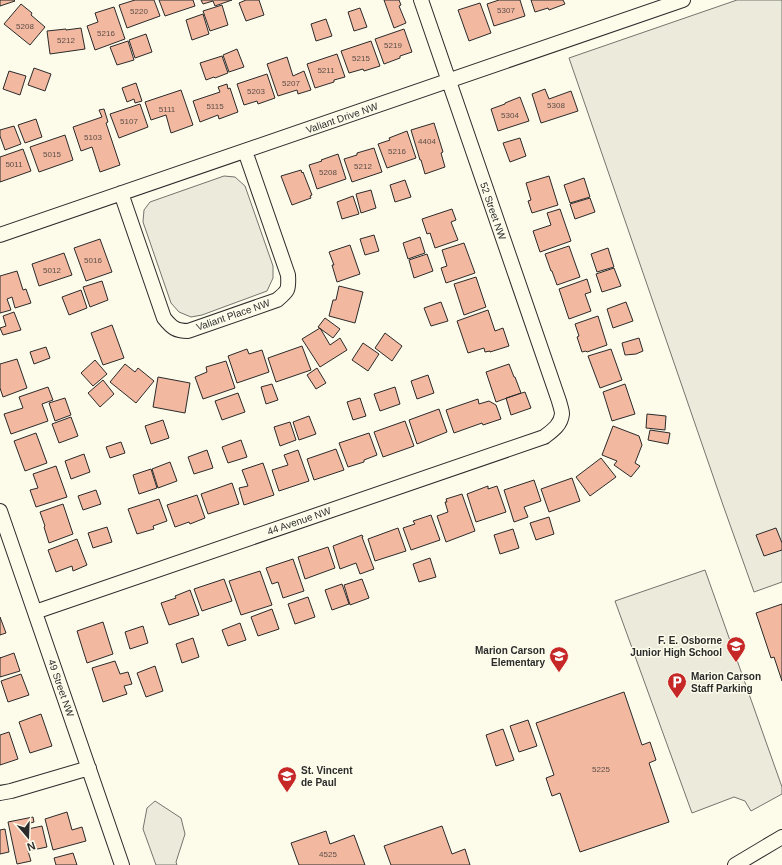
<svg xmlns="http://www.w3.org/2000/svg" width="782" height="865" viewBox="0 0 782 865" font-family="Helvetica,sans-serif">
  <rect width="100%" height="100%" fill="#fdfbea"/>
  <path fill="#ecebdb" stroke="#74746e" d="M737 0H782V582L754 592 723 505 569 58Z
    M224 176 235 177 245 186 273 266V278L267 291 202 315 191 317 179 312 171 303 143 222 144 210 150 202Z
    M155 801 181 818 185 834 176 862 177 865H156L143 829 147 808Z"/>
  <path fill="#eceadb" stroke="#74746e" d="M705 570 782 787V794L751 811 745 801 734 797 692 813 615 601Z"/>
  <path fill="#f2b8a0" stroke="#2b2b2b" d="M0 0H14L15 1 0 6Z
    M135 0H154L160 16 127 28 119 5Z
    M159 0H193L195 6 165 16Z
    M201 0H232L215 6 213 1 203 4Z
    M246 0H259L264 15 246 21 239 3Z
    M384 0H399L401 5 399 6 406 23 394 28Z
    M499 0H520L525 16 494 26 487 4Z
    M531 0H563L565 4 549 10 548 8 535 12Z
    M480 3 491 33 469 41 458 10Z
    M21 4 32 13 31 15 45 27 30 45 4 24Z
    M222 5 228 25 210 31 203 11Z
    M114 7 125 39 95 50 87 26 98 22 95 13Z
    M360 8 367 27 354 31 348 12Z
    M203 14 209 34 192 40 186 20Z
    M326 19 332 36 316 41 311 24Z
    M81 28 85 49 50 54 47 31 66 29V30Z
    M404 29 412 52 400 56V58L384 64 375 39Z
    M146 34 152 52 135 58 129 40Z
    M128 41 134 60 117 65 110 47Z
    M371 41 380 66 364 71 363 69 349 73 341 51Z
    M237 49 244 67 229 72 223 55Z
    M337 54 345 77 334 80V82L315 88 307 64Z
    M222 56 228 73 215 78 214 77 206 80 200 63Z
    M287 57 293 76 304 71 311 90 298 94 297 90 278 96 267 64Z
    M34 68 51 74 45 91 28 85Z
    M9 71 26 76 20 95 3 89Z
    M267 74 275 98 258 104 257 101 244 105 237 84Z
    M136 83 142 101 135 103 134 99 127 102 122 88Z
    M227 84 228 89 230 88 238 112 219 119 218 115 200 122 193 101 220 92 218 87Z
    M545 89 549 99 571 91 578 111 541 123 532 94Z
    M181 90 193 125 171 133 166 115 151 120 145 102Z
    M520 97 529 121 498 131 491 109 505 104V103Z
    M140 104 148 127 119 138 110 114Z
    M104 109 108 122 106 123 120 165 100 172 92 147 81 151 73 127 102 117 99 110Z
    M36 119 42 137 25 143 18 125Z
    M434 123 443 152 441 153 445 167 425 174 421 160H420L411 130Z
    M14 126 21 144 5 150 0 136V130Z
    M407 131 416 158 387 168 378 144 390 140 389 138Z
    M65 135 73 160 39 172 30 147Z
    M520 138 526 156 510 162 503 143Z
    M374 148 382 172 352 182 344 159 357 155V153Z
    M23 149 31 171 0 182V157Z
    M338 154 346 179 317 189 309 165 322 161 321 160Z
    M301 170 302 173 303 172 312 195 310 196 311 198 292 205 281 176Z
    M549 176 558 205 532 213 528 201 531 200 526 183Z
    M584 178 590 197 570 203 564 185Z
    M405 180 411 197 395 202 390 185Z
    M371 190 376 208 361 213 356 194Z
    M353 196 359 214 342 219 337 202Z
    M590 198 595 212 575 219 570 204Z
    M452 209 456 220 451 222 458 240 435 248 430 233 427 234 422 219Z
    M560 209 571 241 540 252 533 231 551 225 547 213Z
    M374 235 379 251 365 255 360 239Z
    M420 237 425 253 408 259 403 243Z
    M100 239 112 272 86 281 74 248Z
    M464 243 475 273 446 283 441 268 447 266 442 250Z
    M350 245 360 274 337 282 332 265H334L329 252Z
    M569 246 580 277 557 285 552 271H551L545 254Z
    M608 248 614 267 597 272 591 254Z
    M64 253 72 275 39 286 32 264Z
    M427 254 433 271 414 278 409 260Z
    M614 268 621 286 602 292 596 274Z
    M17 271 23 290 26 289 31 303 15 308 12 297 7 299 11 310 0 313V276Z
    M476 277 486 307 464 315 454 284Z
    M587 279 591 292 585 294 591 311 569 319 559 289Z
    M102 281 108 300 90 307 83 287Z
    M339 286 363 292 355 323 329 316 333 300H336Z
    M81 290 87 308 69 315 62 297Z
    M441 302 448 321 431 326 424 308Z
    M626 302 633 321 613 328 607 309Z
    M488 310 495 331 503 328 509 346 490 352V351L485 352 484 348 468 353 457 321Z
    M14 312 21 330 3 335 0 328 6 326 3 316Z
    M598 316 607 345 587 352 586 351 582 352 577 337 579 336 575 324Z
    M325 318 340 329 333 338 318 327Z
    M112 325 124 358 103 365 91 333Z
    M320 328 330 345 340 338 347 350 320 367 302 339Z
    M385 333 402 346 392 361 375 348Z
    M639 338 643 351 636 354 625 355 622 343Z
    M363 343 379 354 368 371 352 360Z
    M302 346 311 370 276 382 268 358Z
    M46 347 50 358 34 364 30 352Z
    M247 349 249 354 262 350 269 372 237 383 228 356Z
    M611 349 622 380 600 388 588 356Z
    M17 359 27 388 3 397 0 388V364Z
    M95 360 107 374 93 386 81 373Z
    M226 361 235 388 203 399 195 377 207 372 206 367Z
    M125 364 135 372 138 368 154 381 136 403 110 382Z
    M509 364 514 377H515L521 393 496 402 486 372Z
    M317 368 326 383 316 389 307 375Z
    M428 375 434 393 417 399 411 381Z
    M158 377 190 383 185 413 153 407Z
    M103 380 114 394 100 407 88 393Z
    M272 384 278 400 266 404 261 387Z
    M625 384 635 414 612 421 603 392Z
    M48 387 53 400 42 404 48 421 11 434 4 414 23 408 19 397Z
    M395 387 400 404 380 411 374 394Z
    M525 392 531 408 511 415 506 398Z
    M238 393 245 412 222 420 215 401Z
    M65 398 71 415 55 421 49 403Z
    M360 398 366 416 353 420 347 402Z
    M478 399 479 404 489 401 496 405 501 419 483 425 482 423 454 433 446 410Z
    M439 409 447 432 417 444 409 420Z
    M647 414 666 416 665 430 646 428Z
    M309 416 316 434 299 440 293 422Z
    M71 417 78 436 59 443 52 424Z
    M163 420 169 438 151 444 145 426Z
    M405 421 414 446 383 457 374 432Z
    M290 422 296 440 280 446 274 427Z
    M613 426 639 436 642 445 635 463 640 466 631 477 614 465 617 461 602 455Z
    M650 430 670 433 668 444 648 440Z
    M36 433 47 463 25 471 14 441Z
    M369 433 377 455 364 460V462L348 467 339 443Z
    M241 440 247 457 228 463 222 447Z
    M121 442 125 453 110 458 106 447Z
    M336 449 344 470 314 480 307 459Z
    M207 450 213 468 194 474 188 457Z
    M298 450 309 481 279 491 272 470 288 465 284 455Z
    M84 454 90 472 71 479 65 461Z
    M601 458 616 477 590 496 576 477Z
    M170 462 177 481 158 488 152 469Z
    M263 463 274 495 244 505 239 488 248 486 242 470Z
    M56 466 67 497 36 507 30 490 38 488 33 474Z
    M151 469 157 488 139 494 133 475Z
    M572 478 580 501 549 512 541 489Z
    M534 480 541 501 524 507 528 517 514 522 504 490Z
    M232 483 239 504 208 514 201 494Z
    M488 486V489L497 486 506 512 476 522 467 494Z
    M96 490 101 504 83 510 78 496Z
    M462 494 475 531 446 542 437 516 448 512 445 502H447L446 499Z
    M197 495 205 518 190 524 189 522 175 527 167 505Z
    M159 499 167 521 153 526 154 529 137 534 128 509Z
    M63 504 73 534 49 543 44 527 45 526 40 512Z
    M431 515 440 540 411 550 403 528 415 524 413 521Z
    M549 517 554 534 536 540 530 523Z
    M107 527 112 542 93 548 88 533Z
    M398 528 406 551 375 561 368 539Z
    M776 528 782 543V550L764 556 756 535Z
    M513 529 519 548 500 554 494 535Z
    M362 535 363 537H362L374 569 360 574 356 563 340 569 333 546Z
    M77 539 85 560 87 565 73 571 72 566 56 572 48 550Z
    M328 547 335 568 305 579 298 557Z
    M430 558 436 577 419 582 413 564Z
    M293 559 304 591 283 598 278 582 272 584 266 568Z
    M260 571 272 605 241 615 229 581Z
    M224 579 232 601 202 611 194 589Z
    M362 579 369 598 350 605 344 585Z
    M342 584 349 604 332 610 325 590Z
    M190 590 199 615 169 625 161 603 176 598 175 596Z
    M308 597 315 617 295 624 288 604Z
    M782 604V681L774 657 771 658 756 613Z
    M272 609 279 629 258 636 251 617Z
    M0 617 6 633 0 635Z
    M103 622 113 654 87 663 77 631Z
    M240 623 246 640 228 646 222 630Z
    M143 626 148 643 130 649 125 632Z
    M193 638 199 657 182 663 176 644Z
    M14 653 20 671 0 677V657V658Z
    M115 661 120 674 128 672 132 684 124 686 127 694 103 702 92 668Z
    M155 666 163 691 146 697 137 673Z
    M21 674 29 695 8 702 1 681Z
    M624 692 642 745 650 742 656 760 649 763 669 822 580 852 560 793 552 796 546 778 554 775 536 723Z
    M41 714 52 746 30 753 19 722Z
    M528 720 537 746 519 752 510 726Z
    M503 729 514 760 496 766 486 735Z
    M9 732 18 759 0 765V735Z
    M67 812 72 830 82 827 86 841 53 850 45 819Z
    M33 817 34 822 27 824 28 829 42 826 47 847 28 851 31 861 17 864 8 822Z
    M442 826 452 854 465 849 470 865H391L384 846Z
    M5 829 9 852 0 854V830Z
    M326 831 330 844 354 835 365 865H299L291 843Z
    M73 853 77 865H56L54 858Z"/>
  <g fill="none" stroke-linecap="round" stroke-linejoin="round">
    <defs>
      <path id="street" d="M121 193 164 318C172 328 176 331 188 331L277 300C288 291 289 290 288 275L245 151
        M0 235 683 0
        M0 511 122 865
        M35 612 544 437C552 431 561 425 562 414 562 410 560 405 559 401L421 0
        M0 793 11 791 89 768
        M735 865 782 837"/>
    </defs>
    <use href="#street" stroke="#2b2b2b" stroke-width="16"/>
    <use href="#street" stroke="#fdfbea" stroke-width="14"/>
  </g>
  <defs>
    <symbol id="school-pin" viewBox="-11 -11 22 30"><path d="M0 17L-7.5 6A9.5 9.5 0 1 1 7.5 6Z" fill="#c62828" stroke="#fdfbea"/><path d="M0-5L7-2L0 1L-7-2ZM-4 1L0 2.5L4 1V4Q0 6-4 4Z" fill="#fff"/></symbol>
    <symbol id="parking-pin" viewBox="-11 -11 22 30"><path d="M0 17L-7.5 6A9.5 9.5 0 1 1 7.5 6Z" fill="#c62828" stroke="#fdfbea"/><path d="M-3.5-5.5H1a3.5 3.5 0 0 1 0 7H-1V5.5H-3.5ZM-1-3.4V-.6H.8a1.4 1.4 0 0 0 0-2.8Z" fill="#fff"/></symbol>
  </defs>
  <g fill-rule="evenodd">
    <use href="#school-pin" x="725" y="635" width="22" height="30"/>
    <use href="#school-pin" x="548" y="645" width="22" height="30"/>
    <use href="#parking-pin" x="666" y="671" width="22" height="30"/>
    <use href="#school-pin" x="276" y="765" width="22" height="30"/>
  </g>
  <g text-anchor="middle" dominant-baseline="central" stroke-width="3" stroke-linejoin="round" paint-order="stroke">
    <g font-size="8" fill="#5d4e48">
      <text x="506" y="10">5307</text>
      <text x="139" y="11">5220</text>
      <text x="25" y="26">5208</text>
      <text x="106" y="33">5216</text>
      <text x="66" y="40">5212</text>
      <text x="393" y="45">5219</text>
      <text x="361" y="58">5215</text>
      <text x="326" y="70">5211</text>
      <text x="291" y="83">5207</text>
      <text x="256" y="91">5203</text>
      <text x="556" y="105">5308</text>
      <text x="215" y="106">5115</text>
      <text x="167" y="109">5111</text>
      <text x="510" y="115">5304</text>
      <text x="129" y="121">5107</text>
      <text x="93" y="137">5103</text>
      <text x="427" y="141">4404</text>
      <text x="397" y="151">5216</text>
      <text x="52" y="154">5015</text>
      <text x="14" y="164">5011</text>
      <text x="363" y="166">5212</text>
      <text x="328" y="172">5208</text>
      <text x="93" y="260">5016</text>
      <text x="52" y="270">5012</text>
      <text x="601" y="769">5225</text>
      <text x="328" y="854">4525</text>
    </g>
    <g font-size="10" fill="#2b2b2b" stroke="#fdfbea">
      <text transform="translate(342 118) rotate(-19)">Valiant Drive NW</text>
      <text transform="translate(493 211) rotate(71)">52 Street NW</text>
      <text transform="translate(233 315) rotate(-19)">Valiant Place NW</text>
      <text transform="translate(299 521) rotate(-19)">44 Avenue NW</text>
      <text transform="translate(61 688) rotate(71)">49 Street NW</text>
    </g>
    <g font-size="10" font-weight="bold" fill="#2b2b2b" stroke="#fdfbea" text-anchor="end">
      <text x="722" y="640">F. E. Osborne<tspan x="722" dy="12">Junior High School</tspan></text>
      <text x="545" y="650">Marion Carson<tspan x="545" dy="12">Elementary</tspan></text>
      <text x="691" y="676" text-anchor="start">Marion Carson<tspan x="691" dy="12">Staff Parking</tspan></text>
      <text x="301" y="770" text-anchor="start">St. Vincent<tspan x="301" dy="12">de Paul</tspan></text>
    </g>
  </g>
  <g transform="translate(28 837) rotate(161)" stroke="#fdfbea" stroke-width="3" paint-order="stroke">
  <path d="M0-3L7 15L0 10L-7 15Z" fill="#2b2b2b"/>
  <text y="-6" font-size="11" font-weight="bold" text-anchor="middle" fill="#2b2b2b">N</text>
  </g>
</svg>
